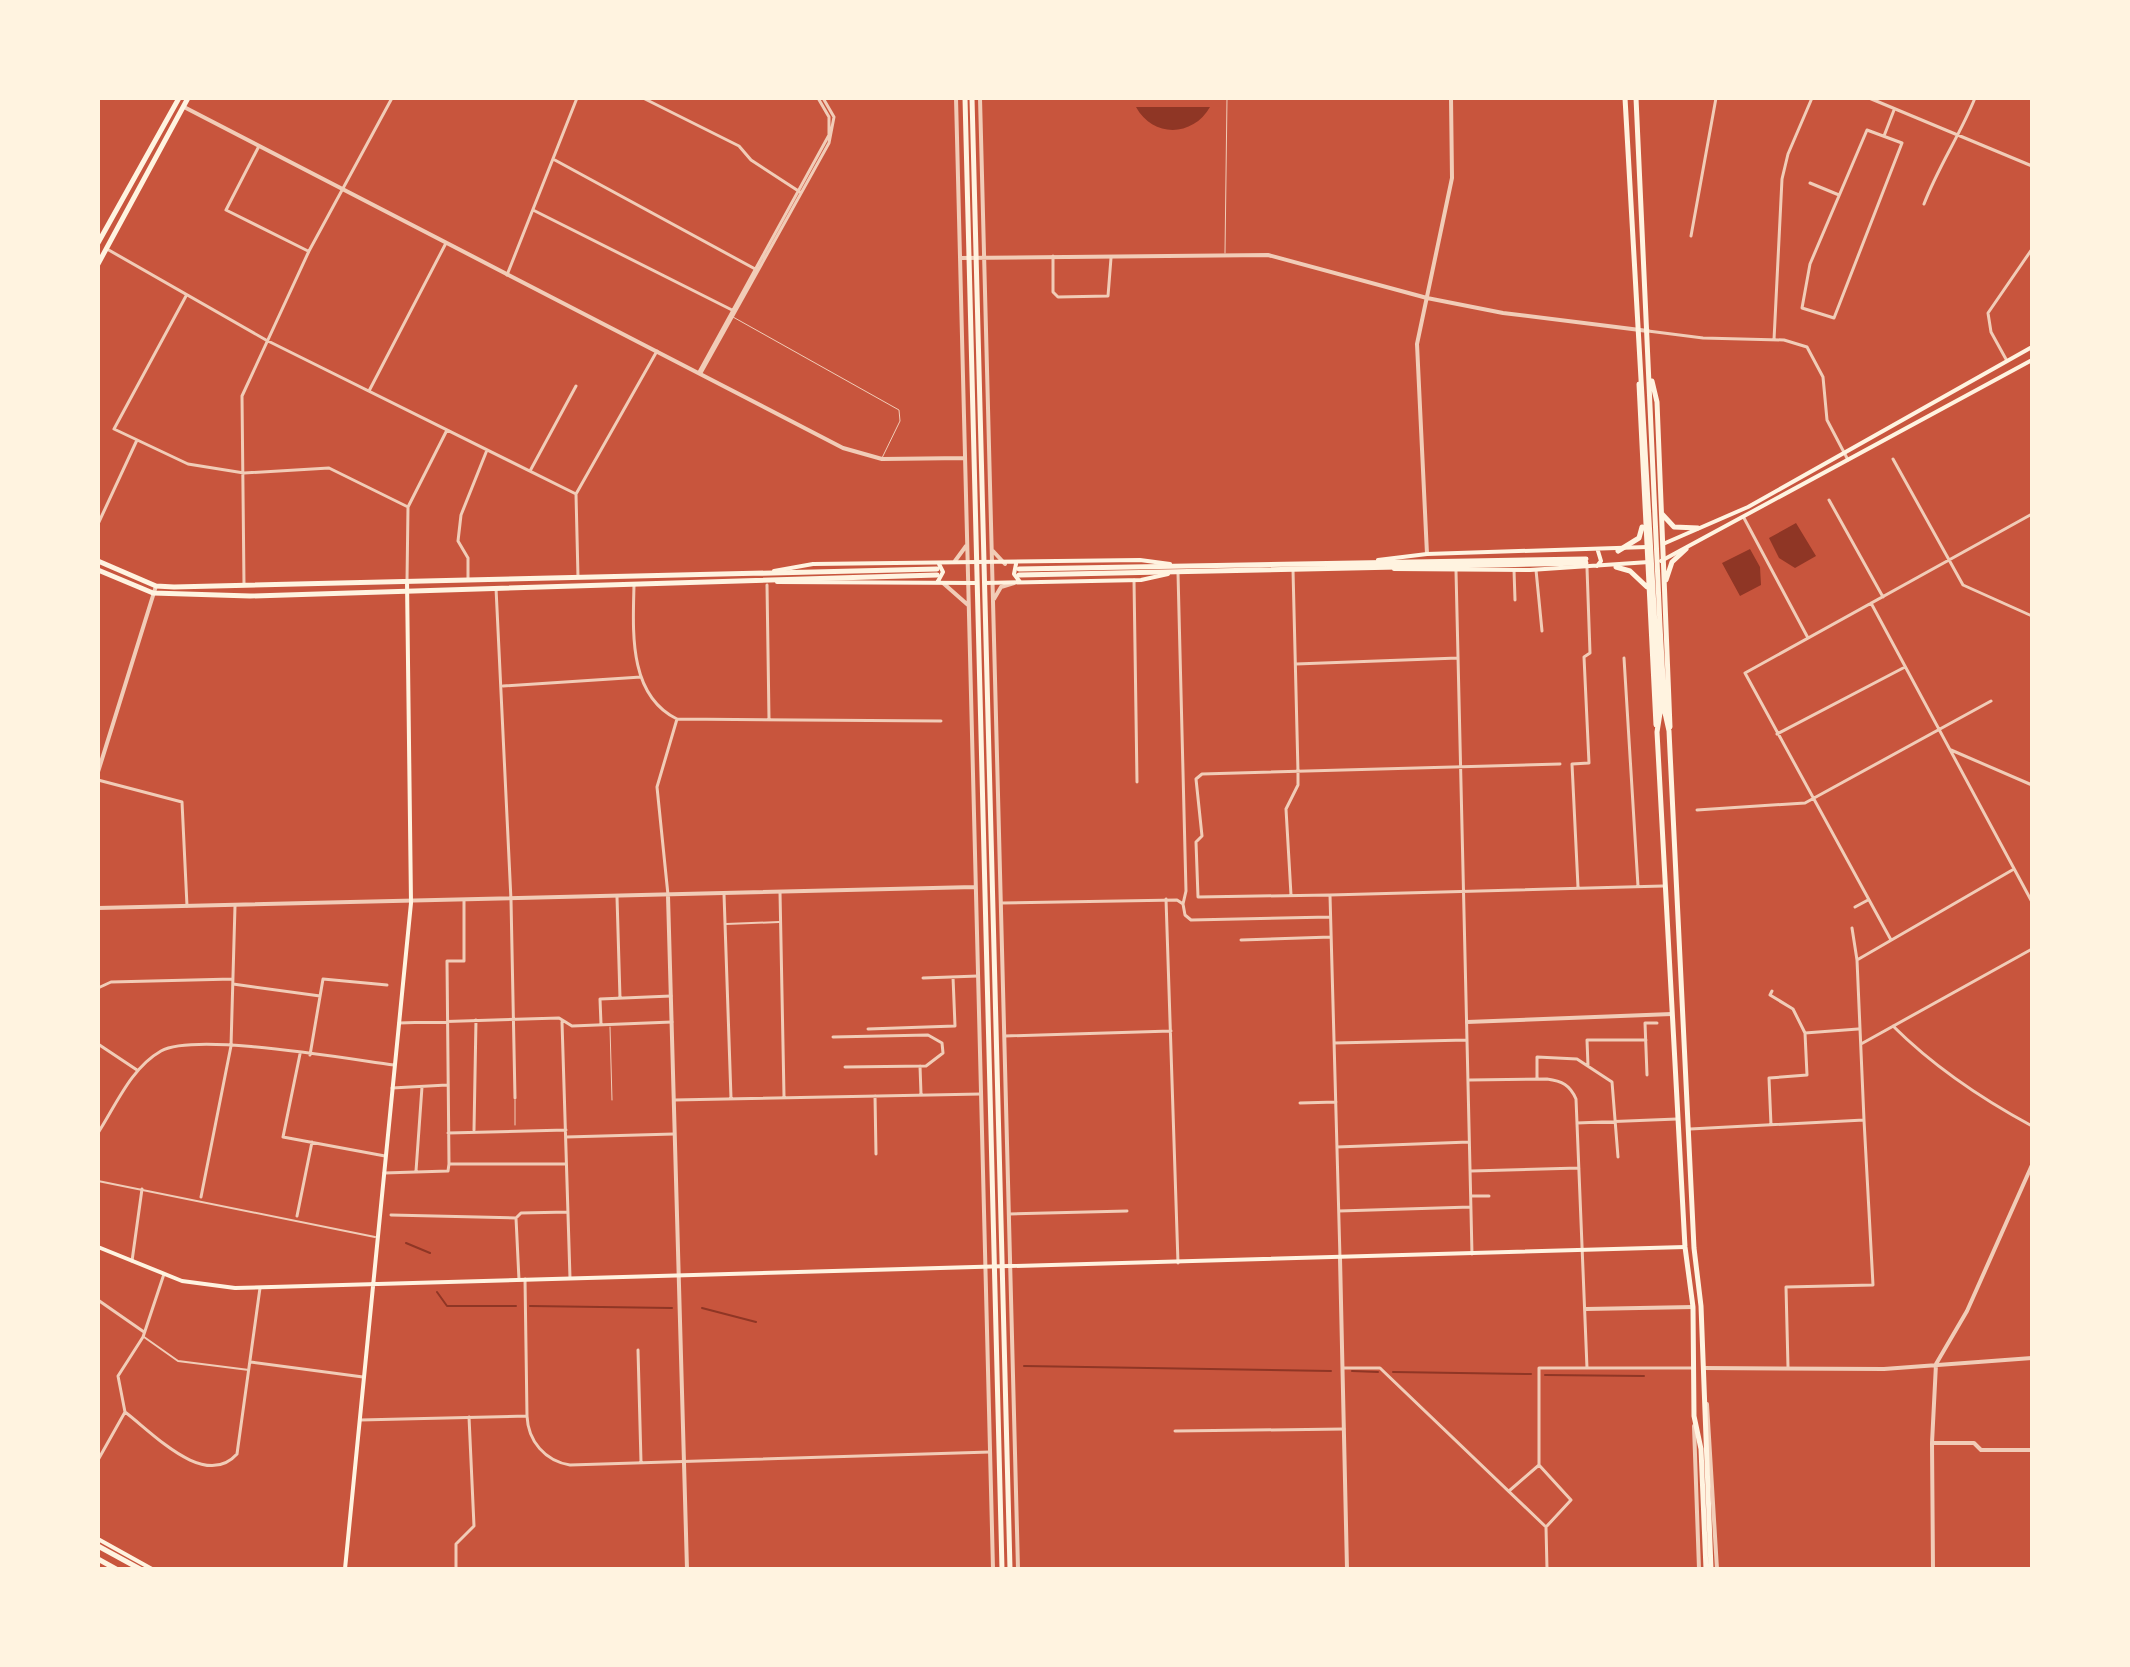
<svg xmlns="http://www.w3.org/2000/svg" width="2130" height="1667" viewBox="0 0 2130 1667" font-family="Jost,sans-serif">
  <rect width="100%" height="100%" fill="#c8553d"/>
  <path fill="#8f3625" d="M1136 107H1210C1193 137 1153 138 1136 107Z
    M1796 523 1816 556 1795 568 1779 558 1769 538Z
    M1750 549 1760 567 1761 585 1740 596 1722 563Z"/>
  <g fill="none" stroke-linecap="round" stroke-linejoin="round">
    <path stroke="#8f3625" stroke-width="2" d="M406 1243 430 1253
      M437 1292 447 1306H516
      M530 1306 672 1308
      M702 1308 756 1322
      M1024 1366 1331 1371
      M1352 1371 1378 1372
      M1393 1372 1531 1374
      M1545 1375 1644 1376"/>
    <path stroke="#f1ccb7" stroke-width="1" d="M1225 253 1227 98
      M733 317 899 410 900 421 882 458
      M610 1027 612 1100
      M515 1100V1125"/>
    <path stroke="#f1ccb7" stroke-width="2" d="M726 924 779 922
      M98 1181 375 1237
      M144 1337 178 1361 249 1370"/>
    <path stroke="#f1ccb7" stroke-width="3" d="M643 98 739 146 751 160 800 192
      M1869 98 2032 166
      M1867 130 1902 143 1834 318 1802 308 1810 264Z
      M1884 136 1894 110
      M259 146 226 210 308 251
      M553 159 757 270
      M1810 183 1839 195
      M1924 204C1938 167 1960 135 1975 98
      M533 210 732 310
      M1691 236 1716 98
      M107 249 266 340 576 494
      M1053 256V292L1058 297 1108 296 1111 258
      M507 275 577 98
      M186 296 114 429 188 464 244 473 329 468 408 507
      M1648 331 1703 338 1784 340 1807 347 1823 377 1827 420 1848 460
      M1774 340 1782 179 1788 154 1812 98
      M2007 361 1991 332 1988 313 2032 249
      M699 372 829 135V117L818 98
      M701 373 829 143 834 117 823 98
      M369 391 446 243
      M1893 459 1963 585 2032 616
      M530 471 576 386
      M1829 500 1883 597
      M1744 518 1808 638
      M98 524 137 440
      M1514 570 1515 600
      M1536 570 1542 631
      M1456 571 1472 1254
      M1178 573 1186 891 1183 904
      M578 577 576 494 657 351
      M468 578V558L458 541 461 515 487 450
      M1134 580 1137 782
      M407 581 408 507 447 430
      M244 585 242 396 309 251 392 98
      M634 585C633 631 628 695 677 719L941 721
      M767 585 769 719
      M496 588 511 900 515 1098
      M1871 603 2032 902
      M1624 658 1638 886
      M1296 664 1458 658
      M503 686 641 677
      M1777 734 1905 667
      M1951 750 2032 785
      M98 780 182 802 187 906
      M1697 810 1805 803 1991 701
      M1578 887 1572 764 1589 763 1584 657 1590 653 1587 568
      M780 892 784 1096
      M724 894 731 1098
      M668 895 657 787 677 719
      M1291 895 1286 809 1298 785V772L1293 570
      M1329 895 1198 897 1196 842 1202 836 1196 779 1202 774 1560 764
      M617 897 620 998
      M1166 899 1178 1263
      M1002 903 1177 900 1183 904 1185 915 1191 920 1330 917
      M1855 907 1868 900
      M1852 928 1857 960
      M1241 940 1331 937
      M1891 940 1745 673 2032 514
      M923 978 978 976
      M233 984 320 996
      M98 988 111 982 233 979
      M1772 991 1770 995 1793 1009 1805 1033
      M562 1022 570 1278
      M399 1023 559 1018 572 1026 672 1022
      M601 1024 600 999 671 996
      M1893 1026C1933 1066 1982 1099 2032 1126
      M868 1029 955 1026 953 977
      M1005 1036 1171 1031
      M833 1037 928 1035 942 1043 943 1053 926 1066 845 1067
      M1334 1043 1467 1040
      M98 1044 137 1070
      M1861 1044 2032 949
      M300 1054 283 1137 385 1156
      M310 1055 323 979 387 985
      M920 1066 921 1094
      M1588 1066 1587 1040H1646
      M1647 1075 1645 1023H1657
      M1537 1079V1057L1577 1059 1612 1082 1618 1157
      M1470 1080 1547 1079C1562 1081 1570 1085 1576 1099L1587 1368
      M392 1088 447 1085
      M875 1096 876 1154
      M674 1100 981 1094
      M1300 1103 1336 1102
      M1577 1123 1677 1119
      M1771 1125 1769 1078 1807 1075 1805 1033 1858 1029
      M1690 1129 1864 1120 1857 960 2014 869
      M474 1130 476 1020
      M98 1133C116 1105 131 1068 161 1051 196 1032 348 1059 394 1065
      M448 1133 566 1130
      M566 1137 674 1134
      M1337 1147 1469 1142
      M449 1164 447 961H464V901
      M416 1171 422 1087
      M1471 1171 1579 1168
      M384 1173 448 1171 449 1164H565
      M1471 1196H1489
      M201 1197 231 1046 235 906
      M1339 1211 1471 1207
      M1009 1214 1127 1211
      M391 1215 516 1218 521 1213 568 1212
      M297 1216 312 1142
      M516 1218 519 1280
      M1340 1258 1330 895 1663 886
      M132 1261 142 1189
      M98 1300 144 1332
      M638 1350 641 1462
      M251 1362 363 1377
      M1788 1367 1786 1287 1873 1285 1864 1120
      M1343 1368H1380L1546 1527
      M125 1412C153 1433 205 1490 237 1454L260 1288
      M527 1416C528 1441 545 1461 570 1465L990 1452
      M360 1420 527 1416 525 1279
      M1175 1431 1344 1429
      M98 1460 125 1412 118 1376 143 1337 164 1274
      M1509 1491 1539 1465
      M456 1569V1544L474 1526 469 1417
      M1547 1569 1546 1527 1571 1500 1539 1465V1368H1692"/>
    <path stroke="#f1ccb7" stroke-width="4" d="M956 98 993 1569
      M980 98 1018 1569
      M184 107 843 448 882 459 965 458
      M960 258 1268 255 1427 298 1503 313 1648 331
      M993 551 1005 564
      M1427 554 1417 344 1452 178 1451 98
      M955 561 966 546
      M943 583 968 605
      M994 599 1001 587 1014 583
      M98 772 156 586
      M668 896 687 1569
      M98 908 975 887
      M1467 1022 1672 1014
      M1340 1258 1347 1569
      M1586 1309 1693 1307
      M1703 1368 1884 1369 2032 1358
      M1707 1404 1717 1569
      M1694 1426 1699 1569
      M1932 1443H1974L1981 1450H2032
      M1933 1569 1932 1443 1936 1364 1967 1311 2032 1165"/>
    <path stroke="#fff3e0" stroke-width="4" d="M1663 544 1748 507 2032 347
      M1378 560 1427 554 1647 547
      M1661 561 2032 360
      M1016 564 1014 574 1020 582
      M1597 566 1601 561 1598 551
      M1394 569 1530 570 1649 562
      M774 571 813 564 1140 560 1170 564
      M777 582 976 583
      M937 583 943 572 939 564
      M985 583 1141 580 1168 574
      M98 1247 182 1281 235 1288 1685 1247
      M98 1539 152 1569
      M345 1569 411 903 407 581"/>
    <path stroke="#fff3e0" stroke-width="5" d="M965 98 1002 1569
      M972 98 1010 1569
      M1625 98 1660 713 1657 732 1685 1247 1693 1307 1694 1416 1701 1449 1706 1569
      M1636 98 1660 626 1665 713 1669 731 1694 1248 1701 1306 1711 1569
      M98 243 179 98
      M98 264 188 98
      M1652 381 1657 402 1670 727
      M1639 384 1656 725
      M1662 514 1674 527 1698 528
      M1618 551 1639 538 1642 527
      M98 561 156 586 174 587 937 569
      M1616 567 1630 571 1647 587
      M1019 569 1586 559
      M98 570 153 593 250 596 937 575
      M1019 575 1586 563
      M1666 580 1672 562 1686 549"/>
    <path stroke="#fff3e0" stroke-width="5" d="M98 1546 140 1569
      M98 1559 116 1569"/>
  </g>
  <rect width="2130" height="1667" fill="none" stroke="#fff3e0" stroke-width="200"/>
</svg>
